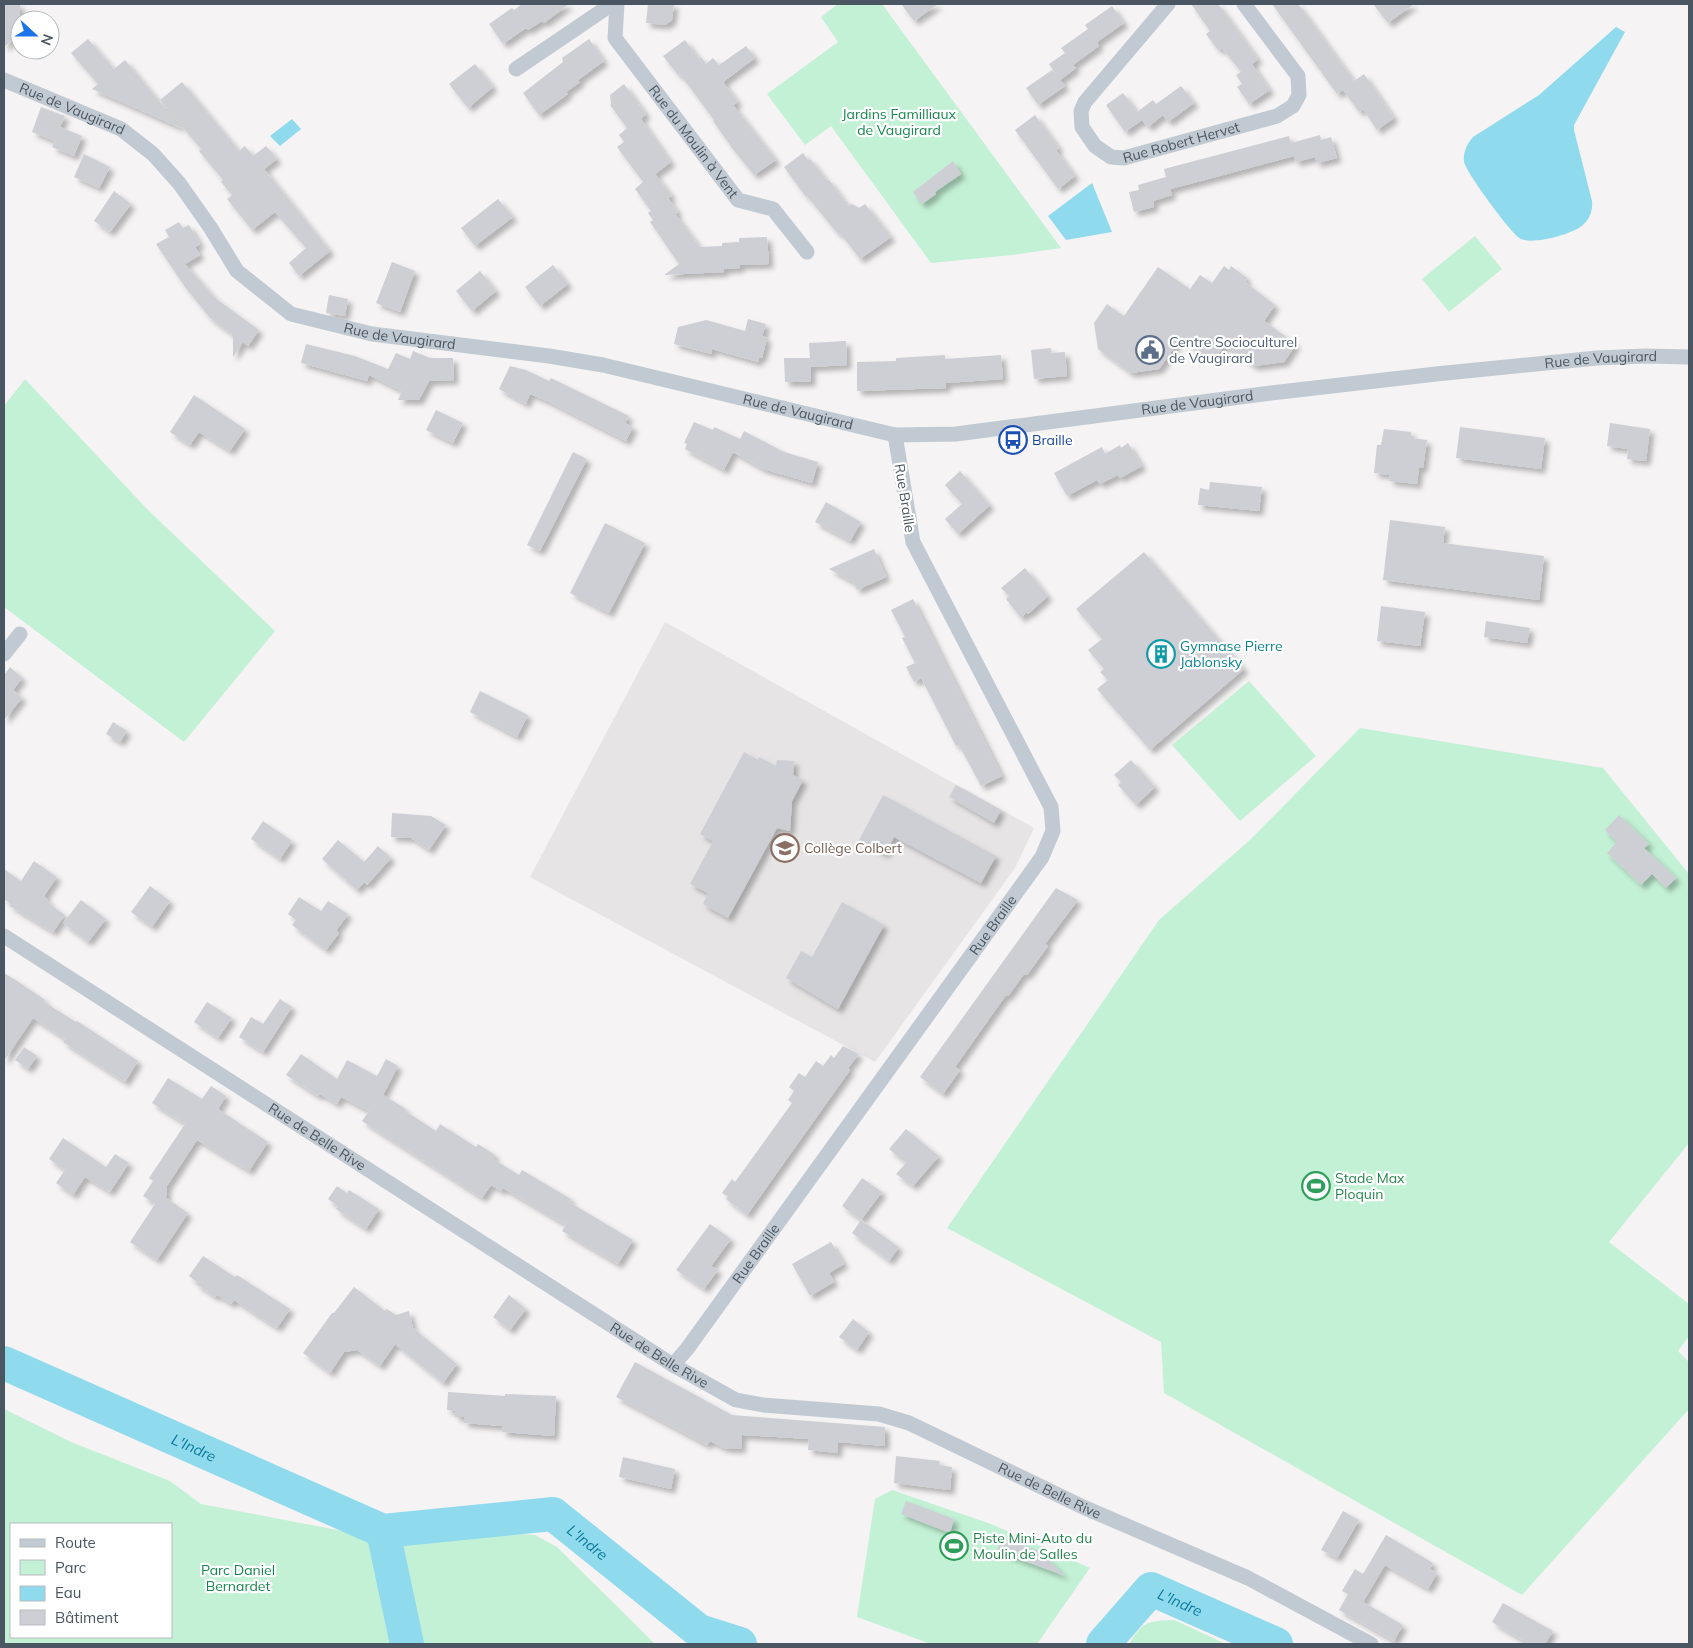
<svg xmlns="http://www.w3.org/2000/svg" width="1693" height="1648" viewBox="0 0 1693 1648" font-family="Mulish,sans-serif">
  <defs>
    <filter id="shadow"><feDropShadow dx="4.5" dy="4.5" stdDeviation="2.5" flood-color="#0004"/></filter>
  </defs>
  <rect width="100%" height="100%" fill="#f5f3f3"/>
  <path fill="#e6e4e5" d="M665 622 1034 828 1015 868 875 1062 530 877Z"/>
  <path fill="#c3f1d5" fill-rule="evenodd" d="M838 4H882L1061 248 1012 255 931 263 831 126 805 145 767 94 838 42 821 17Z
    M1475 236 1502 269 1449 312 1422 279Z
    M25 379 147 509 275 631 184 742 4 607V406Z
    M1249 681 1316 756 1240 821 1172 745Z
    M1360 728 1603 768 1689 874V1143L1609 1242 1689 1304V1336L1678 1351 1689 1362V1409L1522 1595 1164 1393 1161 1342 947 1228 1159 920 1251 839Z
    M4 1409 71 1442 170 1481 201 1504 416 1545 423 1535 445 1528 535 1535 557 1547 655 1644H4ZM171 1524V1637H11V1524Z
    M892 1490 991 1524 1090 1568 1037 1644H931L857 1617 875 1499Z
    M1174 1620 1226 1644H1129C1143 1621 1148 1621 1174 1620Z"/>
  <path fill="#90daee" d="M1616 27 1625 32 1574 125V130L1592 201C1593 210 1590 219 1583 225 1573 234 1533 245 1521 239 1511 234 1466 172 1464 162 1463 152 1467 144 1473 137L1539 95Z
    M292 119 301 129 280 146 270 136Z
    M1092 183 1112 232 1066 240 1048 216Z"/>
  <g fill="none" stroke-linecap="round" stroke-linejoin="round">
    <g stroke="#90daee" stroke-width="34">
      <path id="s1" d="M4 1363 383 1531 553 1514 699 1631 740 1644"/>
      <path d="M383 1531 407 1644"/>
      <path id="s2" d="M1103 1644 1151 1589 1276 1644"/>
    </g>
  </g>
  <path fill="#cdcfd5" filter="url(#shadow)" d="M4 4H20V34L4 47Z
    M522 4H569L544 23 542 21 528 30 526 28 503 44 489 24 512 8 514 10Z
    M648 4H674L672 20 665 25 646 23Z
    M901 4H938L914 21Z
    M1191 4H1218L1258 59 1252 64 1270 90 1249 104 1237 87 1242 84 1236 75 1241 72 1222 48 1218 50 1206 34 1210 31Z
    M1272 4H1298L1354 81 1364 74 1394 118 1377 130 1363 109 1359 112 1343 90 1337 94Z
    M1373 4H1414L1388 23Z
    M1112 6 1124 23 1097 42 1099 46 1073 65 1076 68 1060 80 1065 86 1038 105 1026 88 1052 70 1055 73 1049 64 1065 53 1061 48 1088 29 1085 25Z
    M88 39 114 69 125 60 181 128 92 89 98 84 71 53Z
    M589 39 604 61 578 80 580 82 566 92 568 94 539 115 523 93 563 62 562 58Z
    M685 40 699 59 701 57 706 64 713 58 719 65 746 46 755 58 723 82 738 102 733 105 776 160 754 175 732 148 713 121 714 120 680 74 678 75 663 56Z
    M475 64 493 87 468 108 449 84Z
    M182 82 239 151 245 146 253 156 266 146 277 159 264 169 330 251 299 276 289 263 306 248 275 212 252 230 227 199 232 195 221 182 223 180 199 151 201 149 160 100Z
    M624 84 646 114 641 119 671 162 655 174 672 196 668 198 678 212 675 214 700 247 722 246V243L739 242V238L767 237 769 264 740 265V268L724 269V272L664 275 679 264 650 222 653 220 648 213 651 211 635 189 643 182 617 147 624 142 619 135 627 128 610 105 611 104 610 95Z
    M1181 86 1194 103 1168 122 1163 115 1148 127 1142 120 1125 132 1106 105 1123 93 1137 112 1153 100 1156 104Z
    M41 107 65 116 60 127 82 136 74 156 52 147 55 141 32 132Z
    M1035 115 1059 148 1056 150 1075 176 1058 189 1015 130Z
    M1320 135 1321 140 1331 137 1337 158 1317 163 1315 157 1296 162 1294 156 1201 181 1170 189 1172 195 1153 201 1154 207 1134 212 1129 192 1139 190 1138 185 1166 177 1164 169 1289 136 1291 143Z
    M803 153 808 160 810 159 827 181 829 180 848 206 852 204 859 208 865 204 891 237 860 259 840 233 838 234 807 196 806 197 784 167Z
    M84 154 110 167 99 188 74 177Z
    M953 161 961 174 935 192 936 194 922 204 920 202 913 192Z
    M114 191 131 204 110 232 94 221Z
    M498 199 513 217 475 246 461 228Z
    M179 222 183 228 189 225 200 244 195 247 200 255 185 264 215 298 259 330 248 346 243 342 233 357V335L210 318 185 287 156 244 169 237 165 230Z
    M392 262 415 271 400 312 376 303Z
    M553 265 568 284 540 306 525 287Z
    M1224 266 1229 270 1231 266 1247 278 1245 282 1275 305 1264 321 1296 344 1284 362 1254 366 1225 345 1213 361 1181 338 1159 369 1131 373 1098 349 1094 323 1107 304 1124 316 1158 267 1190 289 1200 275 1212 283Z
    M480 271 496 291 472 311 456 291Z
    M329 295 348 299 345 316 326 313Z
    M748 319 766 324 762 336 767 338 762 358 759 357 758 362 712 349 711 354 674 344 678 327 706 320 745 331Z
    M846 341 847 365 811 367V382H785L784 358H810L809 343Z
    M306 344 355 356 388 369 396 353 410 359 413 351 430 358H453L454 380 429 381 419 400H398L402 391 369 375 367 381 301 363Z
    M1051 348V353L1065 352 1067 376 1034 379 1031 350Z
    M945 355V359L1001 355 1003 379 946 383V388L857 391V362L896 361V358Z
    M510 366 526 370 549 381 551 378 629 416 625 423 633 427 626 441 547 401 530 394 526 404 499 389Z
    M194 395 245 429 230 451 199 432 190 445 170 432Z
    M436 410 463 423 453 443 426 430Z
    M694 422 713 430 714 427 740 439 744 431 784 452 818 462 812 483 763 469 733 452 724 470 685 449 687 444 684 443Z
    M1610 423 1650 429 1646 461 1627 459 1628 449 1607 446Z
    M1460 427 1545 438 1541 469 1456 458Z
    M1384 429 1411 432V438L1427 440 1423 468H1419L1417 484 1389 481 1390 475 1374 473 1377 445H1381Z
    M1128 443 1142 466 1120 478 1118 475 1100 484 1097 480 1067 496 1054 473 1102 447 1105 454 1120 445 1121 448Z
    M573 452 587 459 540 551 527 545Z
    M960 471 990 505 958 534 945 519 962 504 945 485Z
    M1210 482 1262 487 1259 511 1198 505 1200 488 1209 490Z
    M826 502 861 522 850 541 815 522Z
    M1390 520 1445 527 1443 543 1544 556 1539 600 1383 580Z
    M605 523 645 543 609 613 570 593Z
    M874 549 886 577 857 590 853 582 829 569Z
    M1144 552 1244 669 1150 750 1097 689 1108 680 1100 672 1104 669 1088 650 1102 639 1076 609Z
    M1025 568 1048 596 1028 614 1027 612 1021 618 1006 599 1009 596 1001 588Z
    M913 599 1002 776 981 786 959 745 956 746 921 678 914 682 906 667 915 663 902 638 905 637 891 610Z
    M1381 606 1425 612 1420 646 1377 641Z
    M1486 621 1530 628 1527 643 1484 637Z
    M10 667 22 678 13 690 22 698 4 720V675Z
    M480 691 528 715 517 737 470 712Z
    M113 722 127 731 120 742 106 734Z
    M744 752 758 760 759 757 776 766 777 760 794 761 793 775 803 780 792 801 790 831 777 828 728 918 703 904 708 893 690 884 713 841 700 834Z
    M1131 760 1155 787 1136 805 1118 785 1121 782 1114 775Z
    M956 785 1001 810 994 823 949 797Z
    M883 795 996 856 981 883 894 837 885 854 859 840Z
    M392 813 431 816 446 825 429 850 411 838 391 837Z
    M1619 815 1649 844 1644 848 1676 878 1666 888 1652 874 1641 885 1607 853 1617 842 1605 830Z
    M263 821 292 841 280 859 251 839Z
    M338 840 364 862 378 846 391 858 367 885 364 882 357 890 322 859Z
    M34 861 57 877 44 896 52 906 65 915 53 932 10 906 11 904 4 899V869L21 881Z
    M150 886 170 901 152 927 131 912Z
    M1056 888 1078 900 1045 944 1048 946 1027 975 1024 974 1008 996 1006 995 955 1067 960 1070 943 1094 920 1077Z
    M299 897 321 911 328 901 348 914 336 931 339 933 326 950 292 925 296 920 288 914Z
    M81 900 106 919 88 942 63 923Z
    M842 902 884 925 838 1009 786 978 801 951 812 957Z
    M4 973 17 981 45 1000 44 1002 76 1022 77 1021 138 1061 125 1082 63 1042 65 1039 33 1018 4 1061Z
    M280 999 292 1007 263 1052 239 1037 251 1017 263 1024Z
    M207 1002 232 1018 218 1038 194 1022Z
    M843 1046 859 1054 848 1068 850 1070 747 1215 726 1199 728 1197 722 1193 732 1179 735 1182 792 1103 788 1100 794 1091 789 1087 799 1073 805 1077 816 1061 823 1066 831 1055 834 1058Z
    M24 1047 37 1056 28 1069 15 1060Z
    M301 1054 337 1079 347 1060 377 1076 386 1059 398 1066 383 1095 406 1109 405 1111 436 1131 440 1124 476 1147 478 1144 495 1155 493 1159 519 1175 522 1170 571 1199 569 1202 633 1240 618 1264 562 1231 566 1225 503 1188 501 1191 491 1185 482 1198 362 1121 369 1111 341 1097 337 1104 320 1094 318 1096 286 1075Z
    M168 1078 202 1099 211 1086 226 1096 218 1109 268 1142 249 1171 197 1140 167 1186 166 1198 188 1213 157 1260 130 1242 155 1204 143 1196 153 1181 149 1178 185 1124 152 1103Z
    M906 1129 939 1156 913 1186 896 1174 906 1163 889 1149Z
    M63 1138 106 1167 115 1154 129 1163 110 1192 85 1177 73 1195 56 1183 65 1170 49 1159Z
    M862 1178 882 1192 861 1220 842 1206Z
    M337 1186 347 1193 349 1190 379 1209 366 1229 336 1209 338 1206 328 1199Z
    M861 1220 899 1247 889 1261 852 1233Z
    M710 1224 731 1239 711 1266 718 1270 704 1289 676 1270Z
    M831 1242 844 1264 829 1273 834 1282 810 1296 792 1264Z
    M203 1256 235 1277 237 1275 290 1309 277 1328 234 1300 231 1304 217 1295 215 1297 196 1284 197 1282 189 1276Z
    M354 1287 385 1311 387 1309 396 1315 409 1311 413 1328 457 1364 443 1383 395 1344 380 1366 357 1350 344 1352 330 1373 303 1353 332 1313H334Z
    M509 1295 526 1309 510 1330 493 1317Z
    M853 1319 869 1332 857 1350 839 1337Z
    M635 1362 732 1415 885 1427V1446L838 1442V1453L808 1450 809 1439 742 1435 741 1449 724 1448 710 1441 707 1445 616 1397Z
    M448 1392 505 1396V1394L556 1396 554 1436 502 1432 503 1426 464 1423V1417H455V1411L447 1410Z
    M896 1456 940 1461 939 1465 952 1467 950 1490 894 1483Z
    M623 1457 675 1469 671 1489 619 1477Z
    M906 1501 954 1519 950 1533 901 1514Z
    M1343 1511 1359 1520 1337 1558 1321 1550Z
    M1386 1535 1433 1563 1430 1569 1437 1573 1428 1589 1385 1565 1363 1602 1403 1625 1394 1641 1339 1610 1348 1594 1342 1591 1355 1569 1363 1574Z
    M1002 1537 1039 1551 1065 1576 997 1551Z
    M1503 1603 1553 1631 1545 1644H1529L1492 1622Z"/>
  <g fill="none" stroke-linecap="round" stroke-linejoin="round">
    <g stroke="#c1cad2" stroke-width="15">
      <path id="s3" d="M617 4 615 38 738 200 773 209 807 252"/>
      <path id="s4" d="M1168 4 1085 102 1081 111 1082 127 1095 146 1111 157 1124 158 1277 116 1293 106 1299 95 1298 76 1244 4"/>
      <path d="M516 69 612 4"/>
      <path id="s5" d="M4 80 121 129 153 154 179 183 210 227 237 271 291 314 372 334 549 356 603 365 895 435 956 434 1271 393 1436 374 1597 358 1645 356 1689 357"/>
      <path d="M4 654 20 634"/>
      <path id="s6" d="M4 936 673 1365 736 1400 763 1405 879 1414 909 1423 1083 1507 1248 1578 1371 1644"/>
      <path id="s7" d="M673 1365 687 1349 1042 857 1053 831 1051 807 913 542 895 435"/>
    </g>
  </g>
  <defs>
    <symbol id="civic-ring" viewBox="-11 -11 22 22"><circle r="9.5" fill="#fff" stroke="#5c6f8a" stroke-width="1.5"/><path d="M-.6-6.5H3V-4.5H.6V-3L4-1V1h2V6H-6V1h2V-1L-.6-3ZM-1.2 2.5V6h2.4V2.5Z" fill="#5c6f8a"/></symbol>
    <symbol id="bus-ring" viewBox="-11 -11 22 22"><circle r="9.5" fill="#fff" stroke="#1a4fb4" stroke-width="1.5"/><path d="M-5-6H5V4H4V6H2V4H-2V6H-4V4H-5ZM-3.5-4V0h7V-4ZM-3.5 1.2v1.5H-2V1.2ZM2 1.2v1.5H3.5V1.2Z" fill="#1a4fb4"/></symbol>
    <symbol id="building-ring" viewBox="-11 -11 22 22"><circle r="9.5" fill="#fff" stroke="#0f9aa8" stroke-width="1.5"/><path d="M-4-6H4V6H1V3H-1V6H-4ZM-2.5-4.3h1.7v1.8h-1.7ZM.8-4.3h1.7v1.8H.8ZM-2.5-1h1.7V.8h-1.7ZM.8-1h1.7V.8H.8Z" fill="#0f9aa8"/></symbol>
    <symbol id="school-ring" viewBox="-11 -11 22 22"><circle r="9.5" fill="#fff" stroke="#8d6e63" stroke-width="1.5"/><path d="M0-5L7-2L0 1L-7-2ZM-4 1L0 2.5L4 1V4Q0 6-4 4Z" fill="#8d6e63"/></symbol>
    <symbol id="stadium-ring" viewBox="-11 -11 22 22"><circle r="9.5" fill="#fff" stroke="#2e9e5b" stroke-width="1.5"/><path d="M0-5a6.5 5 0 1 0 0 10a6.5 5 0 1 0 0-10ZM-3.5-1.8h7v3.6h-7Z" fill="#2e9e5b"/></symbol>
  </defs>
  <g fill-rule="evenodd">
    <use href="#civic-ring" x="1134" y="334" width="32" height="32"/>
    <use href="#bus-ring" x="997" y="424" width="32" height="32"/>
    <use href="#building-ring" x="1145" y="638" width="32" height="32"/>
    <use href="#school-ring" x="769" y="832" width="32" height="32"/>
    <use href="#stadium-ring" x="1300" y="1170" width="32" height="32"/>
    <use href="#stadium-ring" x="938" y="1530" width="32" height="32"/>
  </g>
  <g text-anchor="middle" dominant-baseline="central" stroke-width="4.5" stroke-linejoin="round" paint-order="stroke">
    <g font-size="14" fill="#4a5661" stroke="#fff">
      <text stroke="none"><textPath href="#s5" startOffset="74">Rue de Vaugirard</textPath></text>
      <text stroke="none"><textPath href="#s3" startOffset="164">Rue du Moulin à Vent</textPath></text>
      <text stroke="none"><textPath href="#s4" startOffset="269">Rue Robert Hervet</textPath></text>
      <text stroke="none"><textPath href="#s5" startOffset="492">Rue de Vaugirard</textPath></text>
      <text stroke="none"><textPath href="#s5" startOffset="1708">Rue de Vaugirard</textPath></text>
      <text stroke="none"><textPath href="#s5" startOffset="1302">Rue de Vaugirard</textPath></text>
      <text stroke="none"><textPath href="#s5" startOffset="898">Rue de Vaugirard</textPath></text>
      <text transform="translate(905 498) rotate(81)">Rue Braille</text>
      <text stroke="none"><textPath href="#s7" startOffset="544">Rue Braille</textPath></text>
      <text stroke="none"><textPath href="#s6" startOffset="372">Rue de Belle Rive</textPath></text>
      <text stroke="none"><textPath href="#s7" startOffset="139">Rue Braille</textPath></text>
      <text stroke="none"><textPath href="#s6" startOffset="778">Rue de Belle Rive</textPath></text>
      <text stroke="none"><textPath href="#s6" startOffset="1198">Rue de Belle Rive</textPath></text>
    </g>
    <g font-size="14" fill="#17864f" stroke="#fff">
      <text x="899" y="114">Jardins Familliaux<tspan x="899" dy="16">de Vaugirard</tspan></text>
      <text x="238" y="1570">Parc Daniel<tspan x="238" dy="16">Bernardet</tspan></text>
    </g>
    <g font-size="14" fill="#4e5e75" stroke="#fff" text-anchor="start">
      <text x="1169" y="342">Centre Socioculturel<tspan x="1169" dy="16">de Vaugirard</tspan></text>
    </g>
    <g font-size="14" fill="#164399" stroke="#fff" text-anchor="start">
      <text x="1032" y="440">Braille</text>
    </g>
    <g font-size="14" fill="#0d838f" stroke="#fff" text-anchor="start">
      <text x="1180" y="646">Gymnase Pierre<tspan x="1180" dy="16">Jablonsky</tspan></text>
    </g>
    <g font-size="14" fill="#785e54" stroke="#fff" text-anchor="start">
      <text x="804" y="848">Collège Colbert</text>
    </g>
    <g font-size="14" fill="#27864d" stroke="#fff" text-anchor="start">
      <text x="1335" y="1178">Stade Max<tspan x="1335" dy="16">Ploquin</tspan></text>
      <text x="973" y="1538">Piste Mini-Auto du<tspan x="973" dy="16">Moulin de Salles</tspan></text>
    </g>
    <g font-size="15" font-style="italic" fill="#0c7c9b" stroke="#fff">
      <text stroke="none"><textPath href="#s1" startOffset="208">L'Indre</textPath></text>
      <text stroke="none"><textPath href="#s1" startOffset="630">L'Indre</textPath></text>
      <text stroke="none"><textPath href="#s2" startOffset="105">L'Indre</textPath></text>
    </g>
  </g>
  <rect width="1693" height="1648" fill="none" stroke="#4a5661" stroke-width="10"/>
  <rect x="10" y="1523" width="162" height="115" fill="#ffffff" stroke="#b7bbc0"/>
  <rect x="20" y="1539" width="25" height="8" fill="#c1cad2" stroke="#b7bbc0"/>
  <text x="55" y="1548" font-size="15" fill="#4a5661">Route</text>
  <rect x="20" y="1560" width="25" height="15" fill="#c3f1d5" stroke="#b7bbc0"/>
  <text x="55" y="1573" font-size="15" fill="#4a5661">Parc</text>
  <rect x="20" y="1586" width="25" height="15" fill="#90daee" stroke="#b7bbc0"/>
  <text x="55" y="1598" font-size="15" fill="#4a5661">Eau</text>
  <rect x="20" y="1610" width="25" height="15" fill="#cdcfd5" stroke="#b7bbc0"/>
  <text x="55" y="1623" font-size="15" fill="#4a5661">Bâtiment</text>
  <g transform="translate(35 35) rotate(111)"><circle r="24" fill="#ffffff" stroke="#b7bbc0"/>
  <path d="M0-4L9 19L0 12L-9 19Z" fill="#1a73e8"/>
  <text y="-8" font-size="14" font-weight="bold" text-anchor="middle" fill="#4a5661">N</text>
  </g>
</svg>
